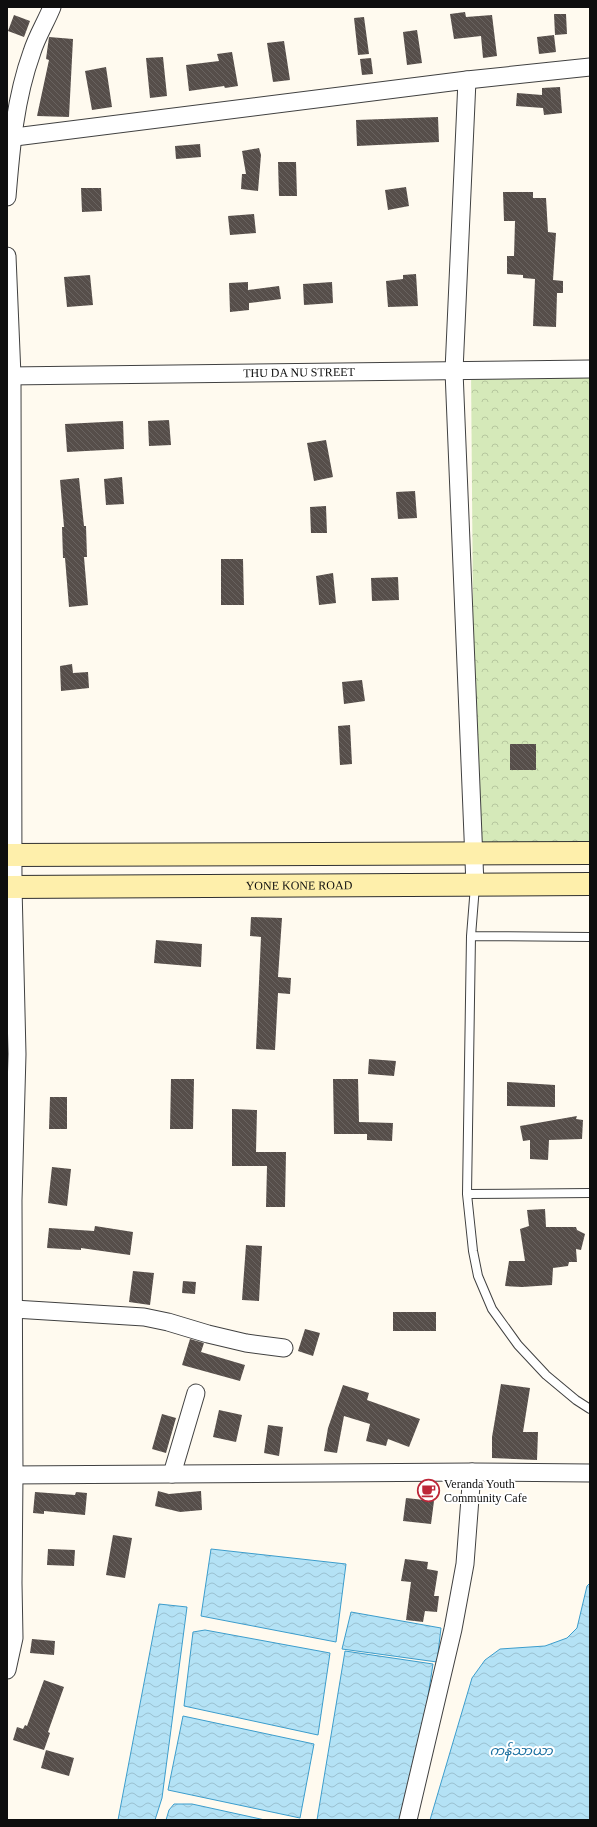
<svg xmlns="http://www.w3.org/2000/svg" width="597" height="1827" viewBox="0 0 597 1827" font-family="'Times New Roman','Noto Sans Myanmar',serif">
  <defs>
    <pattern id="park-crowns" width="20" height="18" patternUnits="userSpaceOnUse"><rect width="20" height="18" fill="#d5e9b9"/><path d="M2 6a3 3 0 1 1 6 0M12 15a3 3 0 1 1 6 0" fill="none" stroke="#b6c79e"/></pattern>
    <pattern id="water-waves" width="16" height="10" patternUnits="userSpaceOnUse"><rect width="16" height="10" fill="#b4e2f5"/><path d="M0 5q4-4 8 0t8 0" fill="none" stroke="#9ac1d1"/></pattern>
    <pattern id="building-back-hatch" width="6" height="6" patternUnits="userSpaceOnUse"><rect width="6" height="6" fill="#564e4a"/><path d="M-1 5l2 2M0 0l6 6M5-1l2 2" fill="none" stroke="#696360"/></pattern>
  </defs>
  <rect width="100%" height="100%" fill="#fffaef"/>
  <path fill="url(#park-crowns)" d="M590 367V853H475L471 368Z"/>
  <path fill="url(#water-waves)" stroke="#3c9dcc" d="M211 1549 346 1564 336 1642 201 1616Z
    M590 1583V1820H430L472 1678 485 1660 500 1649 545 1646 567 1638 577 1628 587 1586Z
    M159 1604 187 1607 162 1798 155 1820H118Z
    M351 1612 441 1628 437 1662 342 1649Z
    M205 1630 330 1653 318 1735 184 1706 193 1632Z
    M345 1651 433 1664 419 1755 399 1820H317Z
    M183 1716 314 1744 300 1818 168 1790Z
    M174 1804H192L265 1820H166L169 1810Z"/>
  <path fill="url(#building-back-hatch)" d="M465 12 466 17 492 15 497 56 483 58 481 36 454 39 450 14Z
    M554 14H566L567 34 555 35Z
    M14 15 30 21 24 37 8 31Z
    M364 17 369 54 358 55 354 18Z
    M417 30 422 63 407 65 403 32Z
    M554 35 556 52 539 54 537 37Z
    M49 37 73 39 69 117 37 116 49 60 46 59Z
    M284 41 290 80 273 82 267 43Z
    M232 52 238 86 225 88 224 86 189 91 186 65 219 61 217 54Z
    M163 57 167 96 150 98 146 58Z
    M371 58 373 74 362 75 360 59Z
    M106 67 112 107 92 110 85 71Z
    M560 87 562 113 544 115 543 108 516 106 517 93 542 95V88Z
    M438 117 439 142 357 146 356 120Z
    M200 144 201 157 176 159 175 146Z
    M259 148 261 155 258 191 241 189 242 174H246L242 151Z
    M278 162H296L297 196H279Z
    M406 187 409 206 388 210 385 190Z
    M81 188H101L102 211 82 212Z
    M503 192H533V198H546L548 232 556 233 553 280 563 281V293H557L556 327 533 326 535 279 523 278V275L507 274V256H514L515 221H504Z
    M254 214 256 233 230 235 228 216Z
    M416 274 418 306 388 307 386 281 403 279V275Z
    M90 275 93 305 67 307 64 277Z
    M248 282V290L279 286 281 299 249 303V310L230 312 229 283Z
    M332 282 333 303 304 305 303 284Z
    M169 420 171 445 149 446 148 421Z
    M123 421 124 449 67 452 65 424Z
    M326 440 333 477 314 481 307 443Z
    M122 477 124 504 106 505 104 479Z
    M79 478 84 526H86L87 557H84L88 605 69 607 65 558H63L62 527H64L60 480Z
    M415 491 417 518 398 519 396 492Z
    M326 506 327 533H311L310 507Z
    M221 559H243L244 605H221Z
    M333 573 336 603 319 605 316 576Z
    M398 577 399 600 372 601 371 578Z
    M72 664 73 673 88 672 89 688 61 691 60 666Z
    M362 680 365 701 344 704 342 682Z
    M350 725 352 764 340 765 338 726Z
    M510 744H536V770H510Z
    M251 917 282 918 278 977 291 978 290 994 278 993 275 1050 256 1049 261 937 250 936Z
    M156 940 202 944 201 967 154 963Z
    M369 1059 396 1061 394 1076 368 1074Z
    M171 1079H194L193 1129H170Z
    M333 1079H358L359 1122 393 1123 392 1141 367 1140V1134H334Z
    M507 1082 555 1085V1107L507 1106Z
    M50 1097H67V1129H49Z
    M232 1109 257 1110 256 1152H286L285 1207H266L267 1166H232Z
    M577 1116 576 1119 583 1120 582 1139 549 1140 548 1160 530 1159V1140L523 1141 520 1126Z
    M52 1167 71 1169 67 1206 48 1203Z
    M545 1209 546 1227H576L577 1230 585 1234 581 1250 576 1249 577 1262H569L568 1266 553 1268 552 1285 522 1287 505 1286 509 1261H525L520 1229 529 1226 527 1210Z
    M95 1226 133 1232 130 1255 81 1248V1250L47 1248 49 1228 94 1231Z
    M246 1245 262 1246 259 1301 242 1300Z
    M133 1271 154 1273 150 1305 129 1302Z
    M183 1281 196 1282 195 1294 182 1293Z
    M393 1312H436V1331H393Z
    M305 1329 320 1333 313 1356 298 1351Z
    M190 1339 204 1343 201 1352 245 1365 240 1381 182 1365Z
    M501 1384 530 1388 523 1432H538L537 1460 492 1458V1437Z
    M343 1385 369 1393 367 1400 420 1419 409 1447 388 1439 386 1446 366 1441 370 1424 344 1416 337 1453 324 1451 328 1428Z
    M219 1410 242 1415 236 1442 213 1437Z
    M162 1414 176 1418 166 1453 152 1449Z
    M268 1425 283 1427 279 1456 264 1453Z
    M158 1491 169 1494 201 1491 202 1510 180 1512 155 1506Z
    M35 1492 75 1495 76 1492 87 1493 85 1515 44 1511V1514L33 1513Z
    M406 1498 434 1501 431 1524 403 1521Z
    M113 1535 132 1538 125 1578 106 1575Z
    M48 1549 75 1550 74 1566 47 1565Z
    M405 1559 428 1562 427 1569 438 1571 434 1596H439L437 1612 425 1611 423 1622 406 1620 411 1582 401 1581Z
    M32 1639 55 1641 54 1655 30 1653Z
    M44 1680 64 1687 48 1732 50 1733 44 1750 13 1740 17 1727 23 1729 25 1725 27 1726Z
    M46 1750 74 1758 69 1776 41 1768Z"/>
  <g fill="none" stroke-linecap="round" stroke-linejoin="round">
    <defs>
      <path id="lane" d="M475 886 471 936 467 1194 473 1251 478 1276 492 1309 518 1345 546 1375 576 1400 590 1409
        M471 936 590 937
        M467 1194 590 1193"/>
      <g id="street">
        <path d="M467 80 454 371 475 885"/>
        <path d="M7 138 467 80 590 67"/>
        <path d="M7 197C11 148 15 99 32 52 37 36 46 22 52 7"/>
        <path d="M7 256 12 376 13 886 17 1054 13 1200 14 1475 13 1583 14 1638 7 1670"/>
        <path id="s1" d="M7 376 590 369"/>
        <path d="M14 1309 144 1317 168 1322 208 1334 246 1343 284 1348"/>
        <path d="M172 1474 196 1393"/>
        <path d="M7 1475 472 1472 590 1473"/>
        <path d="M408 1820 453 1629 465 1564 472 1472"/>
      </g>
      <g id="secondary">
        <path d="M7 855 590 853"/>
        <path id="s2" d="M7 887 590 884"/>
      </g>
    </defs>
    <use href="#lane" stroke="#414141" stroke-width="10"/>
    <use href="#street" stroke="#414141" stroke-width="19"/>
    <use href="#secondary" stroke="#303030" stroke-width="24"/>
    <use href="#lane" stroke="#fff" stroke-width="8"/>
    <use href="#street" stroke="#fff" stroke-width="17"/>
    <use href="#secondary" stroke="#feefab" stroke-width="22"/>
  </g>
  <defs>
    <symbol id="cafe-ring" viewBox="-11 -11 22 22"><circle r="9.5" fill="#fff" stroke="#bd2739" stroke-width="1.5"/><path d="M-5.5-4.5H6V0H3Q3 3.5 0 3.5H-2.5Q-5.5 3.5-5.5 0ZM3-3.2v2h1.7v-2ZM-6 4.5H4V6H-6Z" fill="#bd2739"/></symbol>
  </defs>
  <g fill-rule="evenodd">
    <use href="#cafe-ring" x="416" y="1478" width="25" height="25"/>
  </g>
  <g text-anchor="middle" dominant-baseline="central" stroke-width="4" stroke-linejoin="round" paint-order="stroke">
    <g font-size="12" fill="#0e0e0e" stroke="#fff">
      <text stroke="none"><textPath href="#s1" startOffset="292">THU DA NU STREET</textPath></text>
      <text stroke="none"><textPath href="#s2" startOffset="292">YONE KONE ROAD</textPath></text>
    </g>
    <g font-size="12" fill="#0e0e0e" stroke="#fff" text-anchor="start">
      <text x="444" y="1484">Veranda Youth<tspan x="444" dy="14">Community Cafe</tspan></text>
    </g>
    <g font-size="13" font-style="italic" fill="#186e9f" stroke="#fff">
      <text x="521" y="1750">ကန်သာယာ</text>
    </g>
  </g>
  <rect width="597" height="1827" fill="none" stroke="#0e0e0e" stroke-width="16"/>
</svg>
